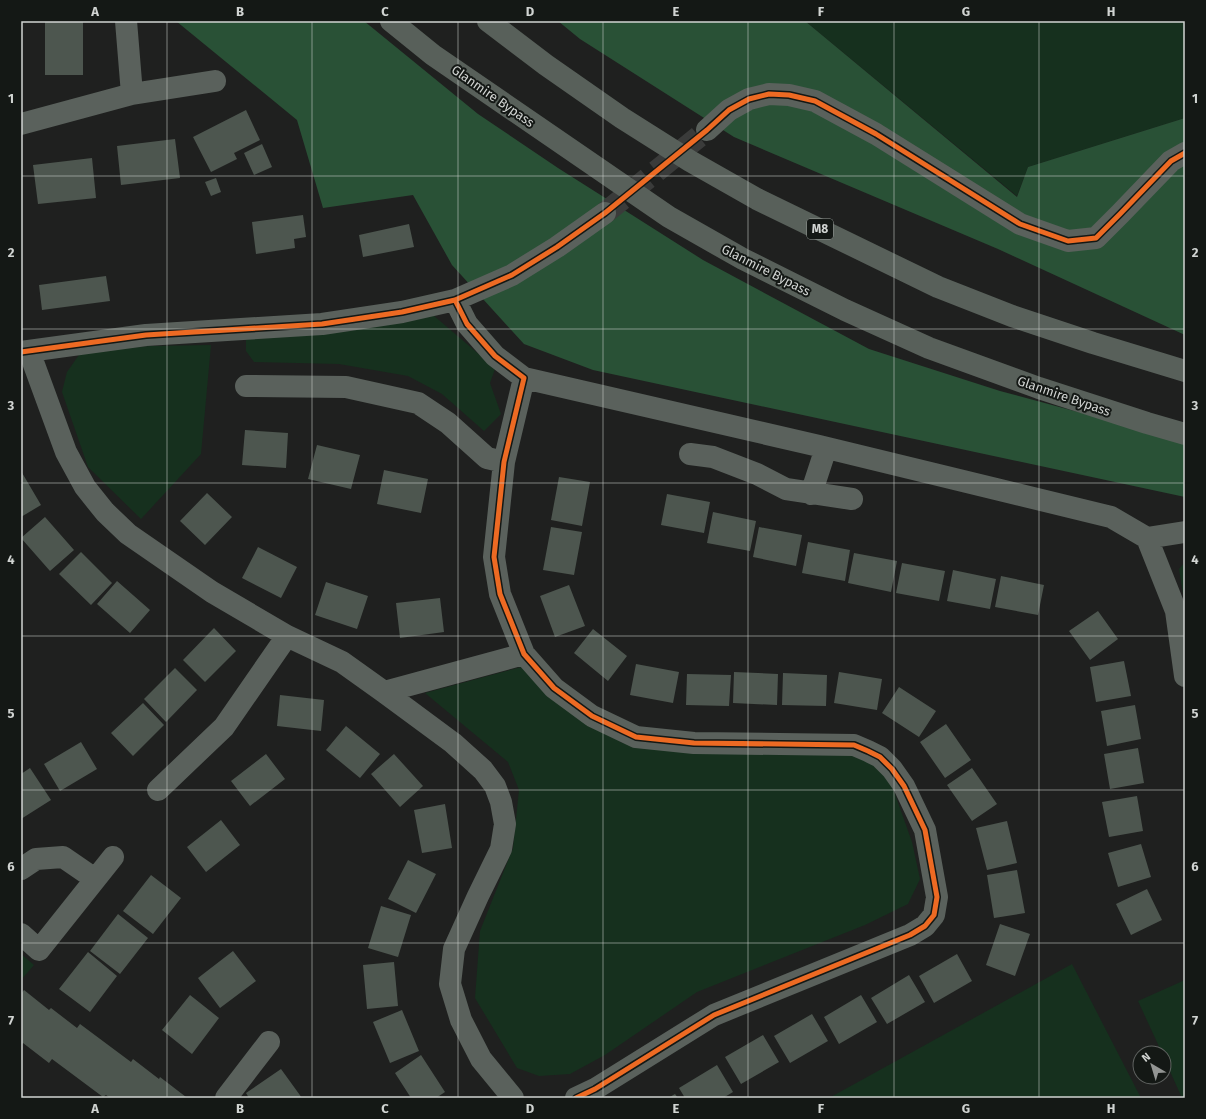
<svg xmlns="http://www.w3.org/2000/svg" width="1206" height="1119" viewBox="0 0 1206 1119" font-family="'Fira Sans',sans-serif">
  <rect width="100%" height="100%" fill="#1f201f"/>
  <path fill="#16301e" d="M805 21H1185V118L1028 167 1017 196Z
    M433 315 488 362 496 366 490 383 501 414 484 431 442 394 408 376 339 364 254 362 246 351V339Z
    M211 345 201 454 141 519 88 467 62 392 67 372 81 352 150 346Z
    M1185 562V606L1179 569Z
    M521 667 556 698 622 743 743 751 852 753 876 765 891 783 912 842 920 879 908 904 865 925 697 992 605 1055 570 1074 539 1076 517 1068 475 998 480 931 513 848 519 790 508 762 425 693Z
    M21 954 34 965 21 980Z
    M1072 964 1141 1098H829Z
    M1185 980V1098H1182L1164 1058V1053H1162L1138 1001Z"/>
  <path fill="#295136" d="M176 21H364L478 114 558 168 703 260 869 349 1000 391 1185 441V497L593 370 524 344 452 265 413 195 323 208 297 120Z
    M558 21H805L1017 197 1028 167 1185 118V335L998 249 734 137 580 39Z"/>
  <path fill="#4d564f" d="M45 21H83V75H45Z
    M246 110 260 140 234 153 237 159 211 172 193 137Z
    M175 139 180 178 121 185 117 146Z
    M262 144 272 167 254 175 244 153Z
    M92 158 96 198 38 204 33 165Z
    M216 178 221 192 211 196 205 182Z
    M303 215 306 237 294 239 295 248 256 254 252 222Z
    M409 224 414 247 363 257 359 235Z
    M106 276 110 301 42 310 39 285Z
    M245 430 288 433 286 468 242 465Z
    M317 445 360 455 351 489 308 479Z
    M384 470 428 479 421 513 377 504Z
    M21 471 41 505 21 517Z
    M559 477 590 482 582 526 551 520Z
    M207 493 232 517 205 545 180 521Z
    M667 494 710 502 704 533 661 525Z
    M713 512 756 521 750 551 707 543Z
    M45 517 74 550 50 571 21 538Z
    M551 527 582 532 574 575 543 570Z
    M759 527 802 535 796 566 753 557Z
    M808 542 850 550 845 581 802 573Z
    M258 547 297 567 281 598 242 578Z
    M81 552 112 583 91 605 59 574Z
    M854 553 897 561 891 592 848 583Z
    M902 563 945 571 939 601 896 593Z
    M953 570 996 579 990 609 947 601Z
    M1001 576 1044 585 1038 615 995 607Z
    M117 581 150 610 130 633 97 604Z
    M326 582 368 596 357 629 315 615Z
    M569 585 585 626 555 637 540 596Z
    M440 598 444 632 400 638 396 603Z
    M1098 611 1118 639 1090 660 1069 631Z
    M214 628 236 651 205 682 183 660Z
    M593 629 627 656 608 681 574 653Z
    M1124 661 1131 696 1096 702 1090 667Z
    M636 664 679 672 673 703 630 695Z
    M175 668 197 690 166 722 144 699Z
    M734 672 778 674 777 705 733 703Z
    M839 672 882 679 877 710 834 703Z
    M783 673 827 675 826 706 782 705Z
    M687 674 731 675 729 706 686 705Z
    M899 687 936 711 919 737 882 713Z
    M280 695 324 700 321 731 277 726Z
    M143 703 164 725 133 756 111 733Z
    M1135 705 1141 739 1107 746 1101 711Z
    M946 724 971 760 945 778 920 742Z
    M346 726 380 754 360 778 326 750Z
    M81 742 97 769 60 791 44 764Z
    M1138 748 1144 783 1110 789 1104 754Z
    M266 754 285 779 250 806 231 781Z
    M394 754 423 786 400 807 371 774Z
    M30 768 51 800 21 819V774Z
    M972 768 997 804 972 821 947 785Z
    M1137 796 1143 831 1109 837 1102 802Z
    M445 804 452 848 422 853 414 810Z
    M221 820 240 845 206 872 187 847Z
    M1007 821 1017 863 987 870 976 828Z
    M1141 844 1151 877 1118 887 1108 853Z
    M408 860 436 874 416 913 388 899Z
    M1017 870 1025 913 994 918 987 875Z
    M151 875 181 898 153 934 123 911Z
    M1147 889 1162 920 1131 935 1116 904Z
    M381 906 411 915 398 957 368 948Z
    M118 914 148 938 120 974 90 951Z
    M1000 924 1030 934 1015 976 986 965Z
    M233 951 256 981 220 1008 198 978Z
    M88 952 117 976 90 1012 59 989Z
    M957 954 972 981 934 1003 919 976Z
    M394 962 398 1006 367 1009 363 965Z
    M909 975 925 1002 887 1024 871 998Z
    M24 990 49 1010 51 1008 77 1028 80 1024 131 1062 133 1059 159 1079 160 1077 186 1097 110 1098 106 1095 103 1097 52 1059 49 1063 23 1043 21 1046V994Z
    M190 995 219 1018 192 1054 162 1030Z
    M861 995 877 1022 839 1044 824 1017Z
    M402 1010 419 1051 390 1063 373 1022Z
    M812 1014 828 1041 790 1063 774 1036Z
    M763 1035 779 1062 741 1084 725 1057Z
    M421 1055 445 1092 436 1098H411L395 1073Z
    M717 1065 733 1092 723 1098H685L679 1088Z
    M281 1069 302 1098H249L246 1093Z
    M675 1094 678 1098H668Z"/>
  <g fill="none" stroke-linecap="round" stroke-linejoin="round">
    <path stroke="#3a3b3a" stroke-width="22" stroke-dasharray="22 11" stroke-linecap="butt" d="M605 213 707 130"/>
    <path stroke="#5a615c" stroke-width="22" d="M126 21 132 94
      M21 124 132 94 215 81
      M707 130 729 110 749 99 769 94 789 95 815 101 876 134 1020 224 1068 241 1096 238 1120 214 1171 161 1185 153
      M455 300 467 324 495 356 524 378 504 462 494 557 500 594 524 654 554 688 592 716 636 737 694 743 854 745 868 751 880 757 892 769 904 786 925 830 937 897 934 915 925 926 910 935 714 1015 595 1089 576 1098
      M29 351 66 452 85 487 105 512 128 534 212 592 287 636 342 662 384 692 453 743 483 770 495 786 501 802 505 824 501 849 478 896 454 949 450 984 461 1020 481 1059 513 1098
      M21 352 146 335 322 324 402 312 455 300 512 275 557 247 605 213
      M524 378 819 446 1111 517 1147 538 1176 611 1185 676
      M246 386 346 387 418 403 448 423 487 458 504 462
      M690 454 713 457 757 474 786 489 852 499
      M811 494 826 448
      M1147 538 1185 532
      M384 692 524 654
      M158 790 224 727 287 636
      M21 869 36 859 63 857 95 879
      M21 934 39 950 113 857
      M226 1098 269 1042"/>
    <path stroke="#58605a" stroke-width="22" d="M391 21 433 55 669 217 743 259 845 310 929 348 1039 388 1147 423 1185 434
      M488 21 546 65 622 118 690 161 757 199 938 287 1012 316 1093 343 1185 371"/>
    <defs>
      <path id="cycleway" d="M455 300 467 324 495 356 524 378 504 462 494 557 500 594 524 654 554 688 592 716 636 737 694 743 854 745 868 751 880 757 892 769 904 786 925 830 937 897 934 915 925 926 910 935 714 1015 595 1089 576 1098
        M21 352 146 335 322 324 402 312 455 300 512 275 557 247 605 213 707 130 729 110 749 99 769 94 789 95 815 101 876 134 1020 224 1068 241 1096 238 1120 214 1171 161 1185 153"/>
    </defs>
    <use href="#cycleway" stroke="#141815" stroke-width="8"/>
    <use href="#cycleway" stroke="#ed6a23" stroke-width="5"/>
  </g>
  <path fill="none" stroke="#d1d4d2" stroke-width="1" stroke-opacity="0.55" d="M167 21V1098M312 21V1098M458 21V1098M603 21V1098M748 21V1098M894 21V1098M1039 21V1098M21 176H1185M21 329H1185M21 483H1185M21 636H1185M21 790H1185M21 943H1185"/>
  <g text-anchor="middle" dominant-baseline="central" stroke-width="4" stroke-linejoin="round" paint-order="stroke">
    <rect fill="#141815" stroke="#989c99" stroke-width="1" x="807" y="219" width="26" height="20" rx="3"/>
    <g font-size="12" font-weight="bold" fill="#d1d4d2">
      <text x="820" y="229">M8</text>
    </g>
    <g font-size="13" fill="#d1d4d2" stroke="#141815">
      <text transform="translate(493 96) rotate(35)">Glanmire Bypass</text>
      <text transform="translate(766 270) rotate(27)">Glanmire Bypass</text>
      <text transform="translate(1064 396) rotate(19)">Glanmire Bypass</text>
    </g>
  </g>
  <rect width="1206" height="1119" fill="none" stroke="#141815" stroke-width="44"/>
  <g transform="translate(1152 1065) rotate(322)"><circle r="19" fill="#141815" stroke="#606361"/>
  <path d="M0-3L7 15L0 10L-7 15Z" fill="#939593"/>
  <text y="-6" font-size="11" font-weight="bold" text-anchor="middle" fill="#d1d4d2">N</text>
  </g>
  <rect x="22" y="22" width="1162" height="1075" fill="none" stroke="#d1d4d2" stroke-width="1.5"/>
  <g font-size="13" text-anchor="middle" font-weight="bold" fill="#d1d4d2">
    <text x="95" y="16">A</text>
    <text x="240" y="16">B</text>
    <text x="385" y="16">C</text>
    <text x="530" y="16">D</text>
    <text x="676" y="16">E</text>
    <text x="821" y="16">F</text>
    <text x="966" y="16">G</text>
    <text x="1111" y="16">H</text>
    <text x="11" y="103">1</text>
    <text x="1195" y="103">1</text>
    <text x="11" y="257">2</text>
    <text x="1195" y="257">2</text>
    <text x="11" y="410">3</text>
    <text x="1195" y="410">3</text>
    <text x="11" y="564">4</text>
    <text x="1195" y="564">4</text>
    <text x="11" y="718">5</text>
    <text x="1195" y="718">5</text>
    <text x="11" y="871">6</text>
    <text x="1195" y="871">6</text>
    <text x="11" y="1025">7</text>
    <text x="1195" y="1025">7</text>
    <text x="95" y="1113">A</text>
    <text x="240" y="1113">B</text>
    <text x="385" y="1113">C</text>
    <text x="530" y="1113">D</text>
    <text x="676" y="1113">E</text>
    <text x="821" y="1113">F</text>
    <text x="966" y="1113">G</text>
    <text x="1111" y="1113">H</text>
  </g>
</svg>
